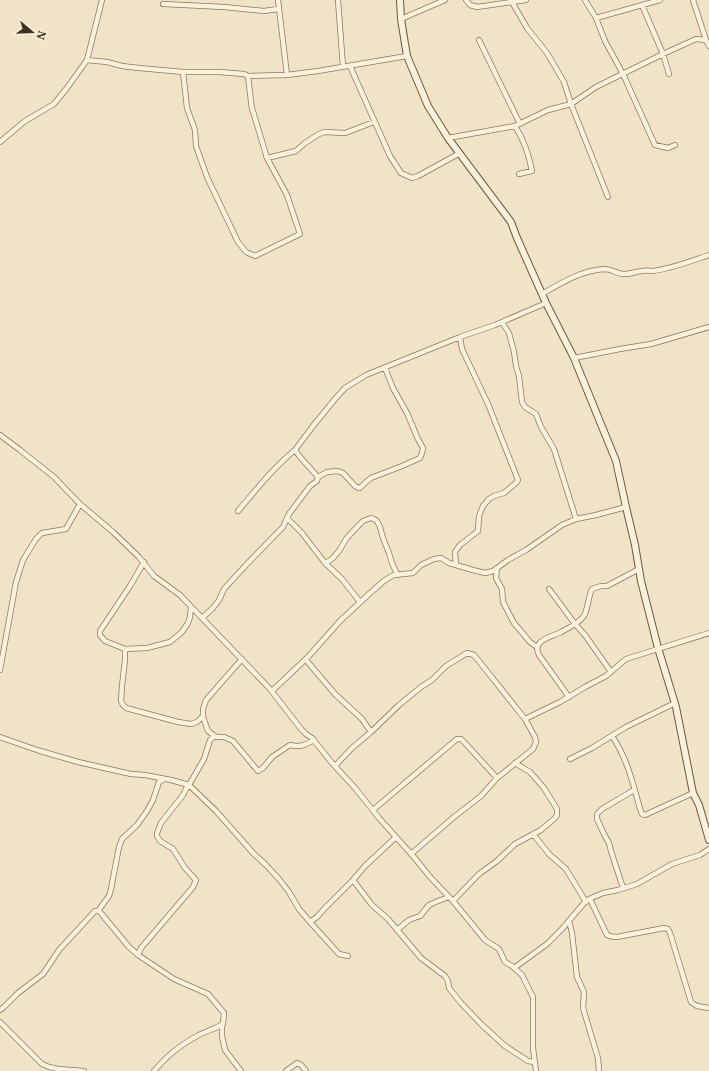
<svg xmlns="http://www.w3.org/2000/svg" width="709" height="1071" viewBox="0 0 709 1071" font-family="'Noto Serif',serif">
  <rect width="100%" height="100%" fill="#f0e4c8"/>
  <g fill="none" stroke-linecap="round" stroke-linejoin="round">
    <defs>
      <path id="street" d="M278 0 287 75
        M338 0 343 67
        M466 0 470 5 477 7 526 0
        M585 0 596 18 605 41 623 74 655 145 668 148 675 145
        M693 0 706 40
        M512 2 527 28 547 53 564 82 571 104 608 197
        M163 4 224 7 264 11 278 9
        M642 5 663 54 669 74
        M596 18 660 0
        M401 19 445 0
        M479 40 520 124
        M87 60 107 62 122 66 139 68 183 72H219L244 74 248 76 287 75 318 71 407 56
        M350 66 390 156 401 173 412 178 418 176 460 153
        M183 72 187 108 195 130 196 146 207 177 238 242 246 252 255 256 300 234 287 195 267 158 252 108
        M248 76 252 110
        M515 126C524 140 529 155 532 171L519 174
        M448 138 515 126 548 110 571 104 596 87 663 54 696 39 706 40 709 46
        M0 142 25 121 54 104 67 88 87 60 102 0
        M266 156 267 158 296 151 305 143 319 134 325 132 345 133 374 122
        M542 294C561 283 582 270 605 269 612 269 618 275 625 274 631 274 637 271 643 271 646 270 649 271 652 271 671 269 691 261 709 255
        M502 322 509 333 514 352 516 366 519 376 522 402 525 407 536 414 541 427 554 449 576 519
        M574 358 620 349 651 344 709 327
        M0 435 20 450 54 477 80 504 113 532 139 557 154 576 180 595 270 689 301 729 306 734 312 738 332 763 355 788 379 818 413 856 431 878 453 901 485 940 496 947 499 949 505 962 512 966 522 975 533 997V1048L536 1071
        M318 477 327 472 338 471 343 473 355 486 359 488H360L366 482 371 478 402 466 420 458 422 453 423 448 418 439 407 413 393 388 385 368
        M238 511C256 490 273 468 295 450
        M287 518 302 533 325 563 342 579 360 602
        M144 562 130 586 100 631V635L105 641 125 649 147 648 170 642 182 632 188 623 190 617 191 607
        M325 563 332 559 339 551 346 539 356 528 363 521 371 518 374 519 377 521 380 527 383 538 389 553 392 563 397 574
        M456 565 455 552 460 545 478 531 479 516 483 506 489 499 494 496 504 493 517 482 518 480 488 404 462 349 460 337
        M497 568 496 578 502 589 503 602 514 623 530 642 537 647
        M549 589 575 624 585 635 611 672
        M202 618 213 608 219 600 224 589 246 565 283 527 289 514 310 486 317 481 318 477 300 457 295 450 313 426 335 399 345 388 366 375 460 337 495 325 546 303
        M125 649V660L122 686 121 701 123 705 126 708 178 722 191 724 197 722 203 716
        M242 659 206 700 203 709V717L208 731 216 737H224L233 741 258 771 263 768 272 757 290 745C300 747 304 746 314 740
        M306 660 335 694 362 719 371 732
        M0 670 16 582 23 560 36 539 42 533 66 529 80 504
        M272 691 308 657 340 621 369 594 385 580 394 575 413 573 421 565 434 559 441 558 449 563 473 570 485 573 493 571 508 560 526 550 562 525 576 519 596 515 626 507
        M569 697 539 655C531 640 552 637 561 632 569 628 579 623 584 616 588 609 588 597 592 589L601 586H607L639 569
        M525 719 560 702 585 687 606 676 626 659 709 633
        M612 736C627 758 633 783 640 809L642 814 645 815 693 793
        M0 737 37 750 78 762 131 774 145 775 171 780 189 785 216 811 254 854 266 865 279 879 289 892 299 909 310 922 317 917 325 908 353 880 365 866 396 837
        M570 759 592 748 626 727 675 703
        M335 766 352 748 371 732 399 705 421 687 432 680 446 666 467 653 474 655 525 719 535 737 536 742 533 749 497 778
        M189 785 204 759 210 740 215 736
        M373 810 457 739H461L464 742 497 778 481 796 454 817 411 854
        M533 834 549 854 566 869 586 902
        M353 880 372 905 388 919 421 958 445 976 448 981 449 988 461 1003 481 1024 505 1046 528 1061 535 1062
        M623 888 611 851 609 843 604 834 597 819V814L602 809 634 790
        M590 899 607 935C611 937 613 937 617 937L664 928 668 929 670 933 691 1002 697 1006 709 1008
        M453 901 479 874 497 861 515 844 541 830 555 818 557 815V809L544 788 530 772 515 763
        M98 911 109 896 111 889 119 847 122 839 137 825 147 811 153 800 159 782 164 779
        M569 921 572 933 577 977 584 992 583 1008 598 1058 599 1071
        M310 922 339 954 348 956
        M397 930 409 920 420 916 429 905 438 901 449 897
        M514 968 547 944 562 929 584 903 589 899 603 893 618 890 637 884 672 864 700 855 709 849
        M0 1010 4 1007 18 993 43 974 59 950 95 911H98L100 912 129 947 138 955
        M0 1022 42 1064 49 1067 58 1069 84 1071
        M222 1025V1036L225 1050 241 1071
        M154 1071C168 1055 179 1046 197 1036 206 1031 215 1029 223 1024L224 1013 208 994 174 979 138 955 141 948 188 893 193 887 196 880 185 868 173 849 160 841 157 836V833L161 823 183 795 188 785
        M286 1071 297 1063 301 1065 306 1071"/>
      <path id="secondary" d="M400 0 401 19 407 56 428 106 448 138 511 222 517 238 546 303 574 358 616 461 626 507 635 545 641 581 658 648 676 707 693 793 699 805 709 840"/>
    </defs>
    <use href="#street" stroke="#8d765c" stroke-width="6"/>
    <use href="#secondary" stroke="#6f573f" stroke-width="8"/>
    <use href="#street" stroke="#faf1dc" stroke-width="4.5"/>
    <use href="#secondary" stroke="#faf1dc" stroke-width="6"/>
  </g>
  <g transform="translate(32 32) rotate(109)" stroke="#f7eed8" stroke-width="3" paint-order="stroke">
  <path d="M0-3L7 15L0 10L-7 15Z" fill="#3d2e20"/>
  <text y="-6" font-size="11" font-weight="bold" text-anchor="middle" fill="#3d2e20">N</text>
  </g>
</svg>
